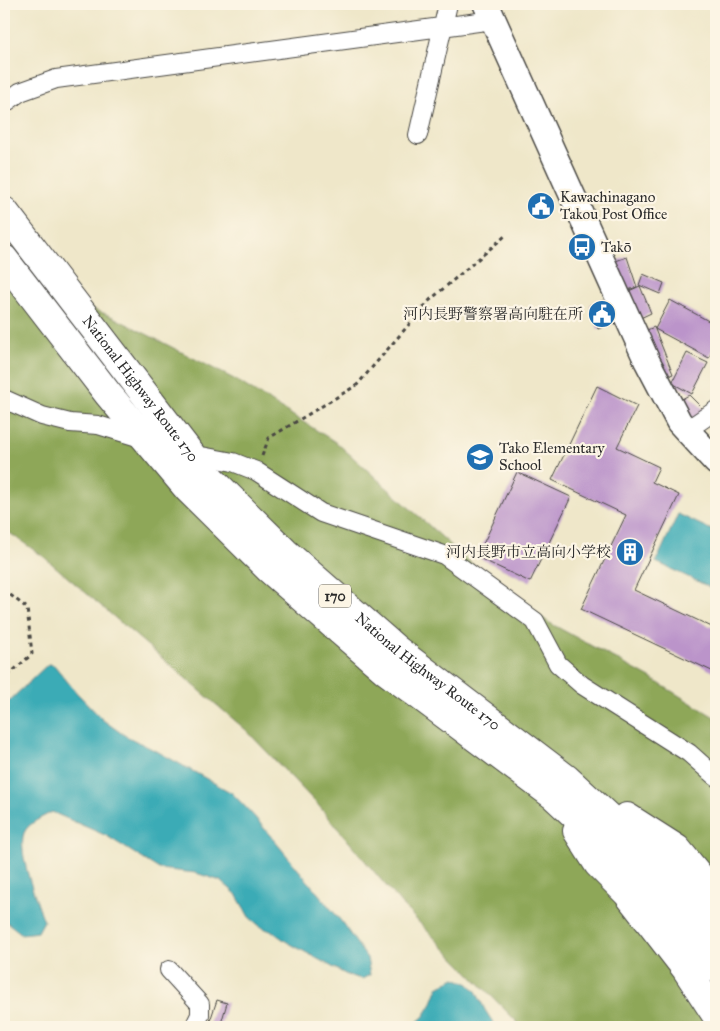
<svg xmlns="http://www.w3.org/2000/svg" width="720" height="1031" viewBox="0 0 720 1031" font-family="'IM FELL Great Primer','Noto Serif JP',serif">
  <rect width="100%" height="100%" fill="#fcf5e5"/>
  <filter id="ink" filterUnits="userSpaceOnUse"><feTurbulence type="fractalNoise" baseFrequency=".02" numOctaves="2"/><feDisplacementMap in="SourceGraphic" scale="10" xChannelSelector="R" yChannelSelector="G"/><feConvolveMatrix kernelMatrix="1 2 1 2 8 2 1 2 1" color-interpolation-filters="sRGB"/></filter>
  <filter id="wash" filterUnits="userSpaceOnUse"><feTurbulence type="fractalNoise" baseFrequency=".0096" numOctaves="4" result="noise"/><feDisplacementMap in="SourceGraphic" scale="20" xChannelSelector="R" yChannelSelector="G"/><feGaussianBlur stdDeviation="1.12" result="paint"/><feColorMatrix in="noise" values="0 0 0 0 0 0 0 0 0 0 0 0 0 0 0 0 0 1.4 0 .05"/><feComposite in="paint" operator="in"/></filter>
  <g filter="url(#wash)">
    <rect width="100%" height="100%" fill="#efe7c9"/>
    <path fill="#8ea759" stroke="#5c6942" d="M4 275 13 277 113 317 234 379 337 443 472 564 548 622 650 678 716 718V1027H522L403 906 319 806 246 730 44 557 4 529Z"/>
    <path fill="#3aabb6" stroke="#326b70" d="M678 514 716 532V590L656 562Z
      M48 664 54 665 76 692 103 720 124 735 162 754 232 793 254 816 341 921 367 958 370 975 362 979 347 975 287 942 273 932 261 927 249 917 236 894 221 881 196 873 159 869 107 836 52 812C43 817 28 823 24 833 17 853 37 901 44 921L38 932 22 934 4 920V706Z
      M455 978 469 984 476 991 485 1010 496 1027H412L424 1016 431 1005 438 987Z"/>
    <g id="blocks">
      <path fill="#bb94ca" d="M627 257 637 287 619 293 610 263Z
        M643 274 664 283 660 294 639 285Z
        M640 286 651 313 632 322 620 295Z
        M606 299 615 323 598 329 590 305Z
        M670 300 716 325V344L709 358 655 329Z
        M654 327 673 374 659 380 640 333Z
        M687 353 708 363 692 394 672 383Z
        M597 386 637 406 617 447 659 467 652 482 679 495 634 590 716 629V673L581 609 626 515 552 480Z
        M689 395 707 413 688 427 673 404Z
        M517 472 571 497 530 582 477 557Z
        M217 1000 227 1003 220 1027H208Z"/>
    </g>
  </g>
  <g filter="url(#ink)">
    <use href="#blocks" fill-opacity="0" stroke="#484743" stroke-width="1"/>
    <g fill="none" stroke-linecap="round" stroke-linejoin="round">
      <defs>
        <path id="minor" d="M4 104 20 92 56 79 493 20
          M418 135 448 4
          M4 399 42 416 70 423 98 425 144 439
          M687 430 716 410
          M191 454 233 462 256 471 321 513 444 555 535 621 558 664 582 685 689 753 716 777
          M169 970 200 1004V1015L194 1027"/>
        <path id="secondary" d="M486 4 647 361 679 422 716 462"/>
        <g id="trunk">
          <path id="s1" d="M4 211 206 474 285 552 397 650 567 779 659 864 716 931"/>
          <path d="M4 259 108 394 188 489 270 570 385 670 554 796 643 879 716 968"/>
          <path d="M627 817 677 849 716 896"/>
          <path d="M577 831 598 864 627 893 686 969 716 1015"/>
        </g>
      </defs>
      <use href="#minor" stroke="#484743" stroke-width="20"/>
      <use href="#secondary" stroke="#484743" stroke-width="28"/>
      <use href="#trunk" stroke="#484743" stroke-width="30"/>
      <path stroke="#484743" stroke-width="3" stroke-dasharray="4 4" stroke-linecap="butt" d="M262 456 269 438 357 385 430 300 505 236
        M4 590 27 608 32 654 4 679"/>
      <use href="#minor" stroke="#fff" stroke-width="18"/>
      <use href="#secondary" stroke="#fff" stroke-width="25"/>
      <use href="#trunk" stroke="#fff" stroke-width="28"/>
    </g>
  </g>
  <defs>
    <symbol id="civic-disc" viewBox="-11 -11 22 22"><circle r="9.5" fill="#1f6fb2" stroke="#fcf5e5"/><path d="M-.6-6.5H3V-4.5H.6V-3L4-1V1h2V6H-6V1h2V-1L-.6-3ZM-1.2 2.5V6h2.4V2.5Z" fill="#fff"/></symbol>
    <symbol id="bus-disc" viewBox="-11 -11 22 22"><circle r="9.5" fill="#1f6fb2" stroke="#fcf5e5"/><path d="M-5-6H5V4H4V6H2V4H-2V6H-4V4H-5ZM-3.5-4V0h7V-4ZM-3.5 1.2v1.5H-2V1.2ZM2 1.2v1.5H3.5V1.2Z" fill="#fff"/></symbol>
    <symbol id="school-disc" viewBox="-11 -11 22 22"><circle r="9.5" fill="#1f6fb2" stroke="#fcf5e5"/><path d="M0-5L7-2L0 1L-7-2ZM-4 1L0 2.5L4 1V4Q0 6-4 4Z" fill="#fff"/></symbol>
    <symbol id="building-disc" viewBox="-11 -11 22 22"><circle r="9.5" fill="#1f6fb2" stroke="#fcf5e5"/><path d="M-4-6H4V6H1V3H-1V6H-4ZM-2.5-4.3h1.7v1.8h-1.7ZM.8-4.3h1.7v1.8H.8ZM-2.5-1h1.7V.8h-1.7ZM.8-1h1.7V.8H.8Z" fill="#fff"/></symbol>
  </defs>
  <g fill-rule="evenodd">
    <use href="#civic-disc" x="525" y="190" width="32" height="32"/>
    <use href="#bus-disc" x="566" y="231" width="32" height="32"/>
    <use href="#civic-disc" x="586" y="298" width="32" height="32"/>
    <use href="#school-disc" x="464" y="441" width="32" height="32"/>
    <use href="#building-disc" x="614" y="536" width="32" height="32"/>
  </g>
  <g text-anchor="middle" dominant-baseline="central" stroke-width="4.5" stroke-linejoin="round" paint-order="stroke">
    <rect fill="#fcf5e5" stroke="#6a6863" stroke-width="1" x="319" y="584.5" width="32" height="23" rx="4"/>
    <g font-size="14" font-weight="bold" fill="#2b2b2b">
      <text x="335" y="596">170</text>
    </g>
    <g font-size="15" fill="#2b2b2b" stroke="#fcf5e5" text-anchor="start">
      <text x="560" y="197">Kawachinagano<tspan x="560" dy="17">Takou Post Office</tspan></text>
      <text x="601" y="247">Takō</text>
      <text x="583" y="314" text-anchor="end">河内長野警察署高向駐在所</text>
      <text x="499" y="448">Tako Elementary<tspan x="499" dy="17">School</tspan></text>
      <text x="611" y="552" text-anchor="end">河内長野市立高向小学校</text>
    </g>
    <g font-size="15" fill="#2b2b2b" stroke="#fcf5e5">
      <text stroke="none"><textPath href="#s1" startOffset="224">National Highway Route 170</textPath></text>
      <text stroke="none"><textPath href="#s1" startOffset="629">National Highway Route 170</textPath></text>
    </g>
  </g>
  <rect width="720" height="1031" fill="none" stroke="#fcf5e5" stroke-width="20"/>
</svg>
